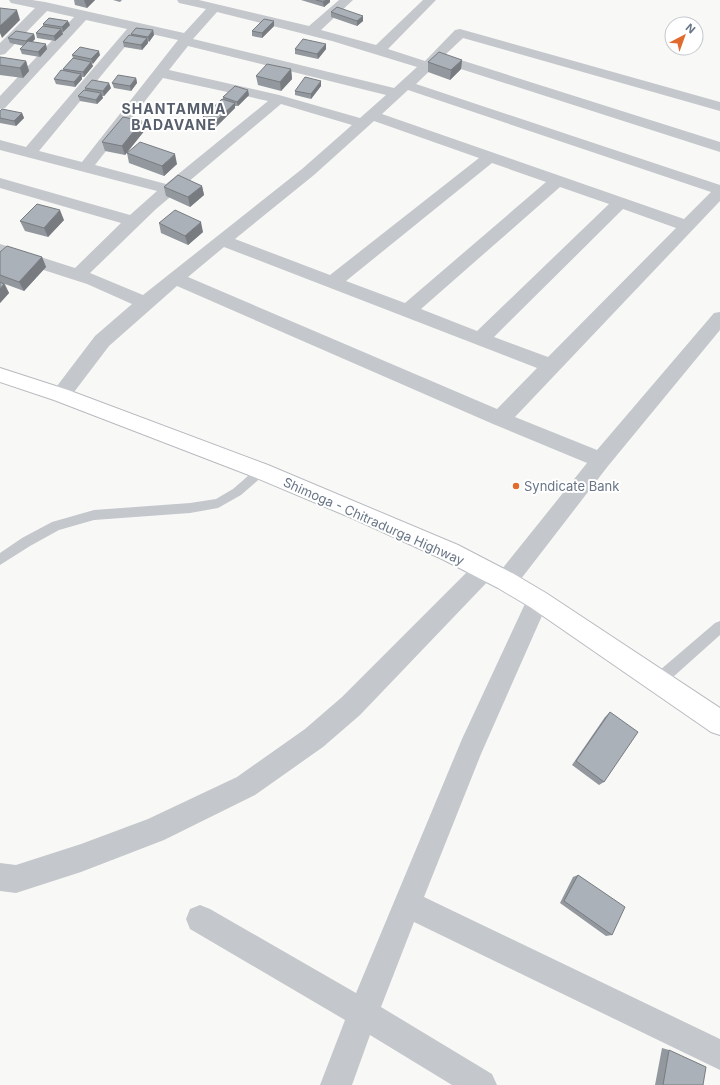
<svg xmlns="http://www.w3.org/2000/svg" width="720" height="1085" viewBox="0 0 720 1085" font-family="Inter,sans-serif">
  <rect width="100%" height="100%" fill="#f8f8f6"/>
  <g fill="none" stroke-linecap="round" stroke-linejoin="round">
    <defs>
      <path id="primary" d="M0 368 68 390 268 465 458 545 514 574 546 593 720 708V735L711 732 530 607 498 588 442 559 354 519 254 477 54 400 0 382Z"/>
    </defs>
    <use href="#primary" stroke="#b7bbbf" stroke-width="2"/>
    <path fill="#c4c7cb" fill-rule="evenodd" d="M261 466 265 468 267 471 265 474 241 495 218 508 190 513 94 520 59 530 30 546 0 565V553L22 538 52 522 94 510 190 503 216 499 233 489 257 468Z
      M720 621V635L663 686 658 687 653 686 651 681 653 676 715 623Z"/>
    <path fill="#c4c7cb" fill-rule="evenodd" d="M9 0H32L45 2 184 33 206 9 179 3 177 0H199L309 26 339 0H353L321 30 376 45 423 0H436L388 49 425 61 455 30 460 29 720 102V111L463 38 445 55 720 142V152L439 62 416 84 720 185V201L515 417 597 450 714 313 720 312V330L608 466 514 588 506 591 498 588 495 581 498 574 587 463 493 424 177 286 109 346 68 400 61 402 54 400 51 395 54 390 95 336 132 304 87 284 0 256V244L75 268 121 223 0 188V178L130 215 157 191 0 150V140L26 147 127 29 86 20 5 108 0 109V96L74 17 47 11 5 54 0 55V43L35 8 11 3ZM217 12 332 41 417 67 394 88 193 39ZM138 31 178 40 82 162 39 151ZM188 46 386 95 360 118 279 95 169 70ZM163 78 268 101 166 184 95 165ZM408 90 711 192 684 219 382 114ZM281 104 352 125 302 169 143 295 90 273 156 209ZM374 121 479 158 330 275 235 239 314 175ZM492 163 546 182 405 303 346 281ZM560 187 609 204 477 331 421 309ZM623 209 676 228 548 357 494 337ZM224 247 537 368 497 409 188 277Z
      M484 560 492 563 495 570 492 577 360 715 323 747 255 795 164 840 81 872 16 893 0 891V863L16 865 81 844 148 819 237 777 305 729 342 697 476 563Z
      M538 590 546 593 549 600 481 754 424 897 720 1039V1070L414 922 381 1007 492 1074 497 1085H452L370 1035 352 1085H320L345 1020 190 929 186 919 190 909 200 905 210 909 356 993 462 739 530 593Z"/>
    <use href="#primary" fill="#fff" fill-rule="evenodd"/>
  </g>
  <path fill="#93989e" d="M74 0H95L87 8 75 5Z
    M113 0H122L120 2Z
    M301 0H330V2L324 7Z
    M331 12 363 16V21L357 26 331 17Z
    M274 21V26L262 38 252 36V31Z
    M43 24 70 25 63 32H62L63 34 55 41 37 38 36 33 43 26Z
    M153 30 154 35 149 42 148 41V43L142 50 124 47 123 42 131 35V34Z
    M34 34 35 39 32 42 47 49 40 57 22 54 20 49 24 46 10 43 8 38Z
    M326 44V49L318 59 295 54V49Z
    M72 55H100L92 64 93 66 84 77H82V79L75 87 56 84 54 79 64 71 63 69 73 58Z
    M0 57 26 61 29 71 23 78 0 75Z
    M462 60 461 69 450 80 428 72V62Z
    M291 69 292 79 281 91 258 85 256 76Z
    M136 78 137 83 131 91 114 88 112 83Z
    M321 86 311 99 295 95V91Z
    M85 88H111L104 96H102L103 98 97 104 80 101 78 96 85 90Z
    M249 95 238 106H235V108L216 127 203 123 202 118 223 100V97Z
    M0 111 22 113 24 118 16 126 0 123Z
    M145 130 125 155 105 151 102 142Z
    M127 153 177 164 164 176 129 163Z
    M202 186 204 195 190 207 166 196 164 187Z
    M64 220 48 237 25 231 20 221Z
    M159 223 203 232 188 245 161 233Z
    M0 252 42 257 46 267 24 291 5 284 9 293 0 303Z
    M610 712 604 782 599 785 572 765 605 717Z
    M578 875 612 935 606 936 560 903 573 877Z
    M662 1048 669 1050 703 1085H655Z"/>
  <path fill="#787c81" d="M84 0H95L87 8Z
    M326 0H330V2L324 7 323 2Z
    M17 10 20 20 2 38 0 33V26Z
    M363 16V21L357 26V21Z
    M68 21 70 25 63 32 62 27Z
    M274 21V26L262 38V33Z
    M61 29 63 34 55 41 54 36Z
    M153 30 154 35 149 42 148 37Z
    M34 34 35 39 28 46 26 41Z
    M147 38 148 43 142 50 141 45Z
    M46 44 47 49 40 57 38 52Z
    M326 44V49L318 59 317 54Z
    M99 51 100 55 93 64 91 59Z
    M462 60 461 69 450 80 451 70Z
    M26 61 29 71 23 78 20 68Z
    M91 62 93 66 84 77 83 72Z
    M291 69 292 79 281 91 280 82Z
    M81 74 82 79 75 87 74 82Z
    M136 78 137 83 131 91 130 86Z
    M321 81V86L311 99V94Z
    M109 83 111 88 104 96 103 91Z
    M248 90 249 95 238 106 237 102Z
    M101 93 103 98 97 104 96 100Z
    M235 103V108L216 127 215 122Z
    M22 113 24 118 16 126 14 121Z
    M142 121 145 130 125 155 122 146Z
    M175 154 177 164 164 176 162 166Z
    M202 186 204 195 190 207 188 197Z
    M60 210 64 220 48 237 44 228Z
    M201 222 203 232 188 245 185 236Z
    M42 257 46 267 24 291 19 282Z
    M4 284 9 293 0 303V289Z"/>
  <path fill="#abb1b8" stroke="#787c81" d="M316 0H326L323 2Z
    M337 7 363 16 357 21 331 12Z
    M0 8 17 10 0 26Z
    M49 18 68 21 62 27 43 24Z
    M264 19 274 21 262 33 252 31Z
    M43 26 61 29 54 36 36 33Z
    M136 28 153 30 148 37 131 34Z
    M16 31 34 34 26 41 8 38Z
    M129 35 147 38 141 45 123 42Z
    M303 39 326 44 317 54 295 49Z
    M28 41 46 44 38 52 20 49Z
    M80 47 99 51 91 59 72 55Z
    M439 52 462 60 451 70 428 62Z
    M0 57 26 61 20 68 0 65Z
    M73 58 91 62 83 72 63 69Z
    M267 64 291 69 280 82 256 76Z
    M61 70 81 74 74 82 54 79Z
    M118 75 136 78 130 86 112 83Z
    M305 77 321 81 311 94 295 91Z
    M92 80 109 83 103 91 85 88Z
    M235 86 248 90 237 102 223 97Z
    M84 90 101 93 96 100 78 96Z
    M222 99 235 103 215 122 202 118Z
    M2 109 22 113 14 121 0 118V111Z
    M123 117 142 121 122 146 102 142Z
    M140 142 175 154 162 166 127 153Z
    M178 175 202 186 188 197 164 187Z
    M37 204 60 210 44 228 20 221Z
    M175 210 201 222 185 236 159 223Z
    M7 246 42 257 19 282 0 275V252Z
    M0 282 4 284 0 289Z
    M610 712 638 732 604 782 576 761Z
    M578 875 625 907 612 935 564 901Z
    M669 1050 706 1067 703 1085H663Z"/>
  <circle fill="#e06b2e" stroke="#fff" stroke-width="1.5" cx="516" cy="486" r="4"/>
  <g text-anchor="middle" dominant-baseline="central" stroke-width="4" stroke-linejoin="round" paint-order="stroke">
    <g font-size="13" fill="#687586" stroke="#fff" text-anchor="start">
      <text x="524" y="486">Syndicate Bank</text>
    </g>
    <g font-size="13" fill="#687586" stroke="#fff">
      <text transform="translate(374 521) rotate(24)">Shimoga - Chitradurga Highway</text>
    </g>
    <g font-size="14" font-weight="bold" letter-spacing="1" fill="#565f6b" stroke="#fff">
      <text x="174" y="108">SHANTAMMA<tspan x="174" dy="16">BADAVANE</tspan></text>
    </g>
  </g>
  <g transform="translate(684 36) rotate(41)"><circle r="19" fill="#ffffff" stroke="#c3c8cf"/>
  <path d="M0-3L7 15L0 10L-7 15Z" fill="#e06b2e"/>
  <text y="-6" font-size="11" font-weight="bold" text-anchor="middle" fill="#687586">N</text>
  </g>
</svg>
